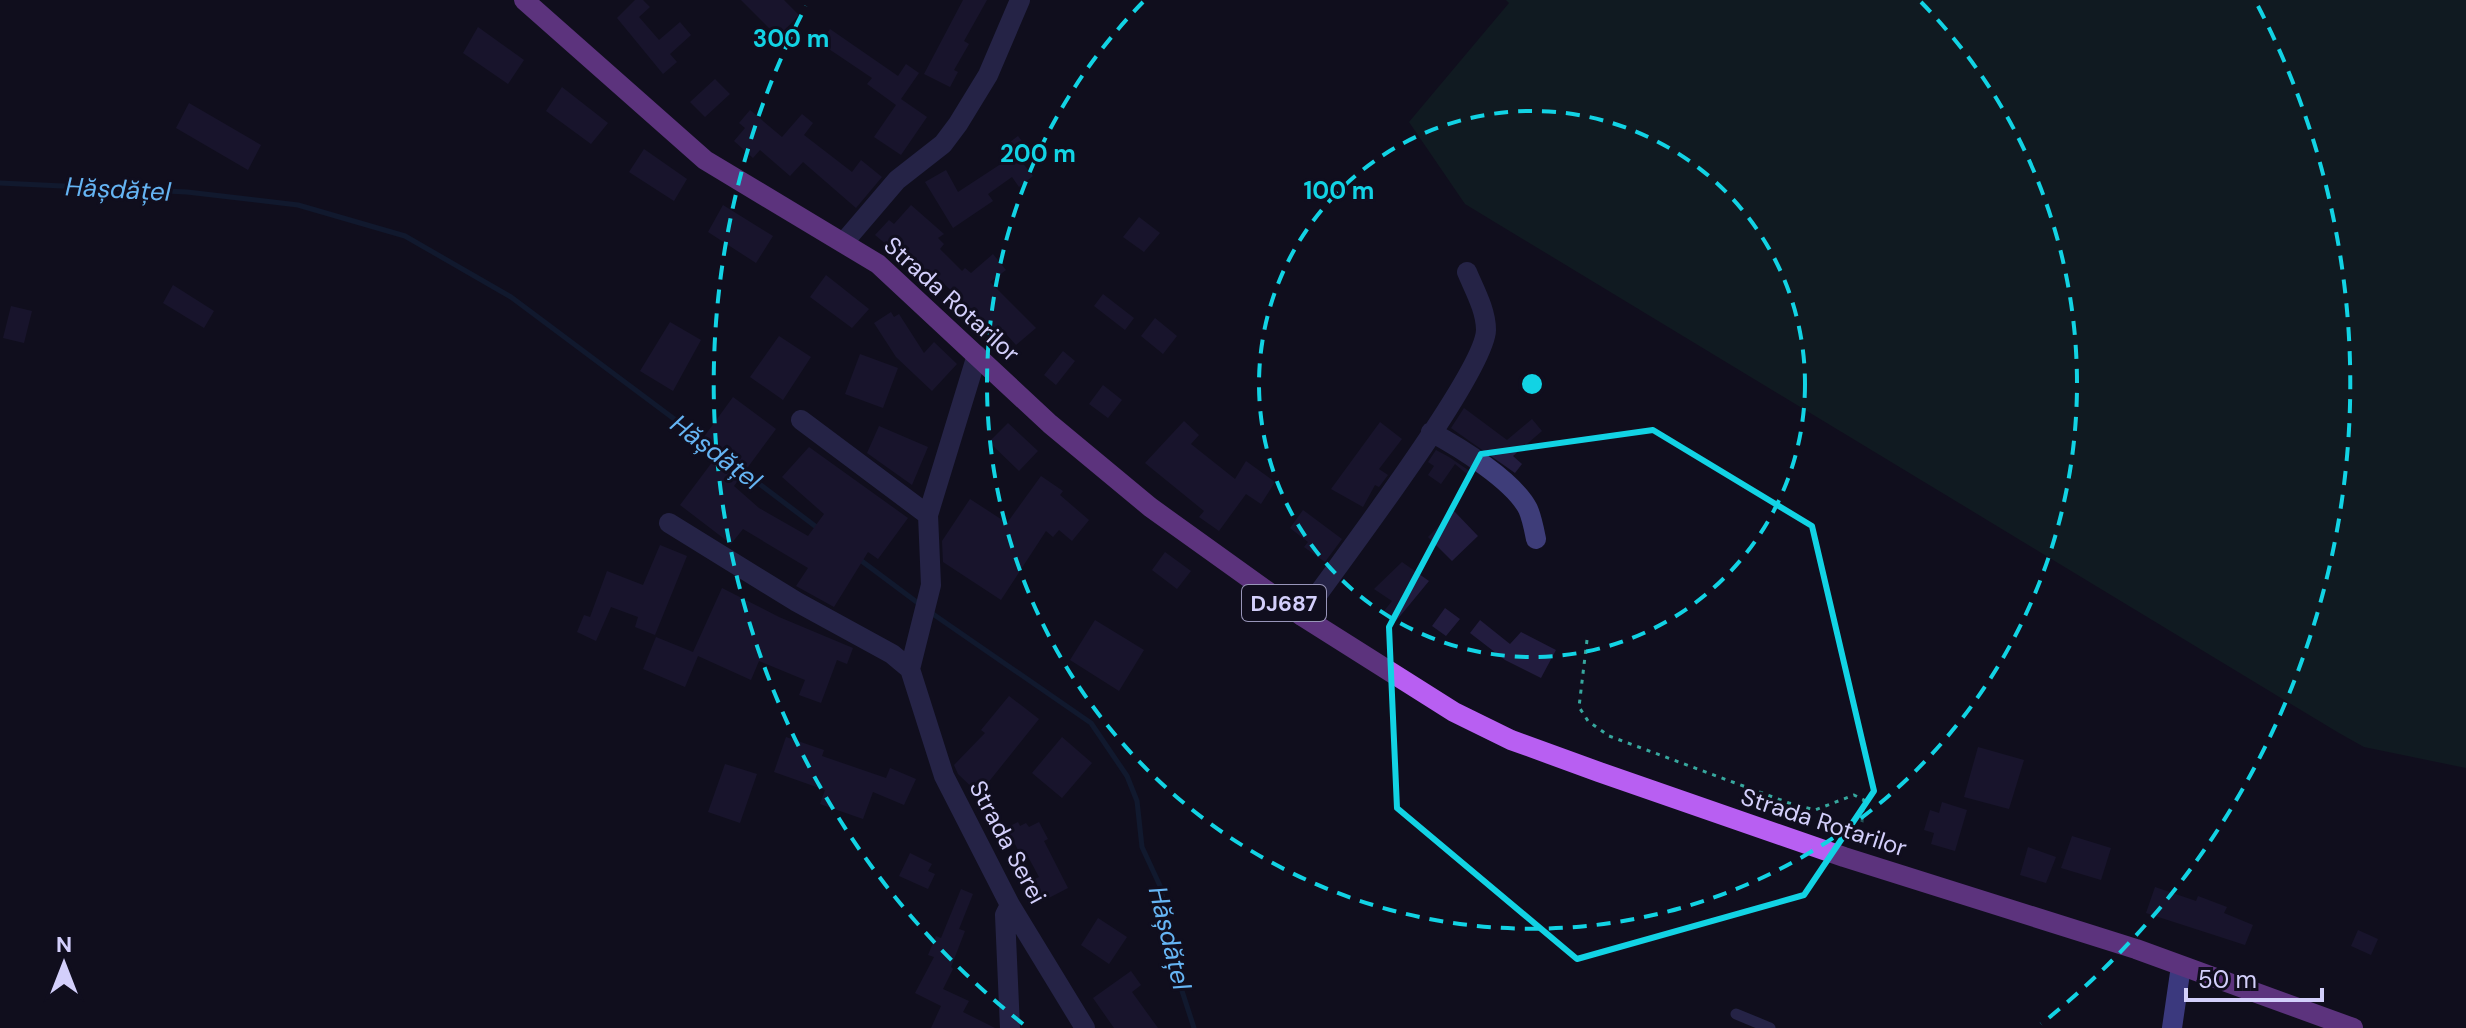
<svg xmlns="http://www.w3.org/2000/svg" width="2466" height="1028" viewBox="0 0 2466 1028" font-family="'DM Sans',sans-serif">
  <rect width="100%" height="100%" fill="#100e1e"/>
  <path fill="#112826" d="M1506 0H2466V768L2364 747 2339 733 1465 204 1409 122 1509 3Z"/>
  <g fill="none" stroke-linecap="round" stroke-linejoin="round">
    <path stroke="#122643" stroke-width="5" d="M0 183 187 192 298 205 405 236 511 297 705 442
      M741 470 819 529
      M859 559 922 606
      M930 612 1091 723 1127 776 1137 801 1142 847 1161 888 1174 966 1194 1028"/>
  </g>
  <path fill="#221c3e" d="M635 0H643L650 7 639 17 659 40 680 22 691 35 670 54 677 62 663 74 617 18Z
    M741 0H784L799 15 778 37Z
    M963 0H987L964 41 969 44 954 70 958 72 950 87 924 74Z
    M478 27 524 60 508 84 463 53Z
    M830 29 898 76 906 64 919 73 901 99 927 117 901 155 874 137 896 105 867 84 872 78 820 43Z
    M715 79 730 94 705 117 690 102Z
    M562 87 608 123 591 144 546 111Z
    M189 103 261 145 248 170 176 128Z
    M750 110 782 137 802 114 813 123 804 135 852 172 861 160 882 177 856 208 803 162 790 176 760 150 753 158 734 141 745 128 739 123Z
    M1018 136 1027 148 1017 156 1033 176 1019 187 1012 177 988 194 993 201 953 228 925 182 946 170 958 192 1013 156 1006 145Z
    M644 149 687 179 674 201 629 172Z
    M723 205 773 236 756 263 708 232Z
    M911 205 944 234 938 238 944 244 940 249 962 271 965 268 971 273 993 254 1006 270 990 282 1036 328 1016 345 998 325 993 331 937 277 934 280 897 246 893 250 875 235 889 220 894 224Z
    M1139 217 1160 233 1144 252 1123 237Z
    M826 275 869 309 852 328 810 297Z
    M173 285 214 311 204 328 163 303Z
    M1103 294 1134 318 1125 330 1094 306Z
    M11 306 32 311 24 343 3 338Z
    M891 312 894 317 899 314 924 353 934 342 957 364 932 391 896 357 874 323Z
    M1155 318 1177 336 1163 354 1141 336Z
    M670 322 701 340 673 391 640 371Z
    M779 336 811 357 783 400 750 377Z
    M1063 351 1075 361 1056 385 1044 375Z
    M860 354 898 368 883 408 845 394Z
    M1103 385 1122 400 1108 418 1089 404Z
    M733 397 776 429 734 486 759 508 808 536 824 514 782 477 809 447 908 518 878 559 868 552 834 607 796 586 808 568 743 529 731 544 680 505 719 453 701 441Z
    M1464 408 1507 440 1532 419 1542 431 1513 456 1522 464 1515 473 1451 428Z
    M1184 421 1199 435 1191 444 1235 479 1246 461 1275 482 1261 504 1246 494 1219 531 1199 517 1204 511 1145 463Z
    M1380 422 1402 439 1379 469 1388 475 1379 487 1375 485 1363 507 1331 489Z
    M1008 423 1038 451 1019 471 989 442Z
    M879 426 928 447 912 485 867 453Z
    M1436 450 1449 457 1471 472 1468 475 1455 464 1441 484 1428 475 1434 466 1428 462Z
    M1041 476 1063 491 1060 495 1089 520 1072 541 1059 530 1053 537 1046 531 1001 600 943 562 942 541 970 499 1007 523Z
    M1303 510 1342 539 1325 562 1304 547 1308 542 1290 528Z
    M1454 511 1478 536 1452 561 1428 537Z
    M660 545 687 556 655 635 635 627 638 617 611 607 596 641 577 632 584 615 590 617 607 571 643 585Z
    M1165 552 1191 571 1177 589 1152 570Z
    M1402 562 1429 581 1396 621 1384 611 1392 601 1374 589Z
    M722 588 779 617 853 648 847 664 837 660 821 703 799 695 805 680 759 661 751 680 698 656 685 687 643 669 656 637 693 652Z
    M1445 608 1460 619 1446 636 1432 626Z
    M1095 620 1144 650 1119 691 1070 660Z
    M1480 620 1510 644 1521 632 1556 650 1541 678 1505 660 1470 633Z
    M1009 696 1039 719 979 794 958 774 954 765 985 733 981 730Z
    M786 737 824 750 822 756 886 778 890 768 916 779 904 805 873 792 863 819 820 804 825 790 774 772Z
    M1062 737 1092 763 1062 798 1032 773Z
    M1978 747 2024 760 2009 809 1964 797Z
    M725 764 757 774 740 823 708 812Z
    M1942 802 1967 810 1955 851 1931 844 1934 833 1924 830 1930 810 1939 813Z
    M1018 822 1020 826 1026 823 1029 827 1039 822 1048 839 1044 841 1068 888 1043 901 1033 880 1039 877 1025 851 1020 854 1015 844 1011 847 1002 830Z
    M2072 836 2111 848 2101 880 2061 868Z
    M2028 847 2056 857 2046 883 2020 875Z
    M910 853 932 864 928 871 935 874 928 889 899 876Z
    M2155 887 2196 901 2198 896 2227 907 2224 913 2253 925 2245 945 2146 913Z
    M961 889 973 894 959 929 965 931 951 967 953 969 943 989 969 1001 963 1012 995 1028H931L941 1006 915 993 934 957 928 955 936 936 941 938Z
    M1098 918 1127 937 1109 964 1081 945Z
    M2358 930 2378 939 2371 955 2351 946Z
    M1131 971 1141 985 1132 992 1158 1028H1114L1093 998Z"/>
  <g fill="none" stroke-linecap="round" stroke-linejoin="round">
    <path stroke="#37a79e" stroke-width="3" stroke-dasharray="4 6" stroke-linecap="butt" d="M1587 640 1579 707 1588 721 1609 736 1789 803 1815 810 1854 795 1864 800 1862 822 1853 839"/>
    <path stroke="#3e3d79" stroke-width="11" d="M1736 1014 1770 1028"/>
    <path stroke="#3e3d79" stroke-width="20" d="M844 242 897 180 943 144 958 124 988 75 1020 0
      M977 355 928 515 931 585 910 669 944 776 1010 905 1085 1028
      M801 420 928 515
      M1431 432C1459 447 1514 481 1528 509 1532 518 1534 529 1536 539
      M669 523 797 602 892 654 910 669
      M1302 616C1335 569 1485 373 1486 330 1486 310 1474 289 1467 272
      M1010 1028 1005 915 1010 905"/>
    <path stroke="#6f6ef3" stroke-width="20" d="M2172 1028 2181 966"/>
    <path stroke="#b85ff2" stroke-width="20" d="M524 0 705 160 878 264 1050 424 1150 507 1302 616 1454 712 1511 740 1599 772 1844 857 2136 949 2353 1028"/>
  </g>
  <path d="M0 0H2466V1028H0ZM1653 430 1812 526 1874 791 1804 895 1577 959 1397 808 1389 627 1481 454Z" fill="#100e1e" fill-opacity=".55" fill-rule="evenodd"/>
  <path fill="none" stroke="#12d3e4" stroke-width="6" stroke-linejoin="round" d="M1653 430 1812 526 1874 791 1804 895 1577 959 1397 808 1389 627 1481 454Z"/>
  <g fill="none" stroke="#12d3e4" stroke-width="4" stroke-dasharray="14 10">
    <circle cx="1532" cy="384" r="273"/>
    <path d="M1921 2A545 545 0 1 1 1143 2"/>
    <path d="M1023 1024A818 818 0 0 1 806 6M2258 6A818 818 0 0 1 2041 1024"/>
  </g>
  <g text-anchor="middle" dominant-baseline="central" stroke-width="6" stroke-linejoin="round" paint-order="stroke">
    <rect fill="#100e1e" stroke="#9895b9" stroke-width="2" x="1242" y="585" width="84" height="36" rx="6"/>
    <g font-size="22" font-weight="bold" fill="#d3cffb">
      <text x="1284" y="603">DJ687</text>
    </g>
    <g font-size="24" fill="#d3cffb" stroke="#100e1e">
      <text transform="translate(952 299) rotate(42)">Strada Rotarilor</text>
      <text transform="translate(1824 822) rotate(18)">Strada Rotarilor</text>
      <text transform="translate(1008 842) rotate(62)">Strada Serei</text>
    </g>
    <g font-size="26" font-style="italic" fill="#65b4f3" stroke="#100e1e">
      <text transform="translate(118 189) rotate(3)">Hășdățel</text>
      <text transform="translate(716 452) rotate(37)">Hășdățel</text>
      <text transform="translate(1170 938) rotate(76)">Hășdățel</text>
    </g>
  </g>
  <circle cx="1532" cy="384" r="12" fill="#12d3e4" stroke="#100e1e" stroke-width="4"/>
  <g font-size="24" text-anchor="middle" font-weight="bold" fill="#12d3e4" stroke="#100e1e" stroke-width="6" stroke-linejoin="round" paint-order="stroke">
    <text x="791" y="47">300 m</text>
    <text x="1038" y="162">200 m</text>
    <text x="1339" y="199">100 m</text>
  </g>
  <g transform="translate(64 964)" stroke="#100e1e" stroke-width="6" paint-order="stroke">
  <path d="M0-6L14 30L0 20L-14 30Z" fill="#d3cffb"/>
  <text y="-12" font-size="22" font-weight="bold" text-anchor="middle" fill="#d3cffb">N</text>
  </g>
  <path d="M2186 988v12h136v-12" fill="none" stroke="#d3cffb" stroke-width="4"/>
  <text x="2198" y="988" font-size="24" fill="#d3cffb" stroke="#100e1e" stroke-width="6" paint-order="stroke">50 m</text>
</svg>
